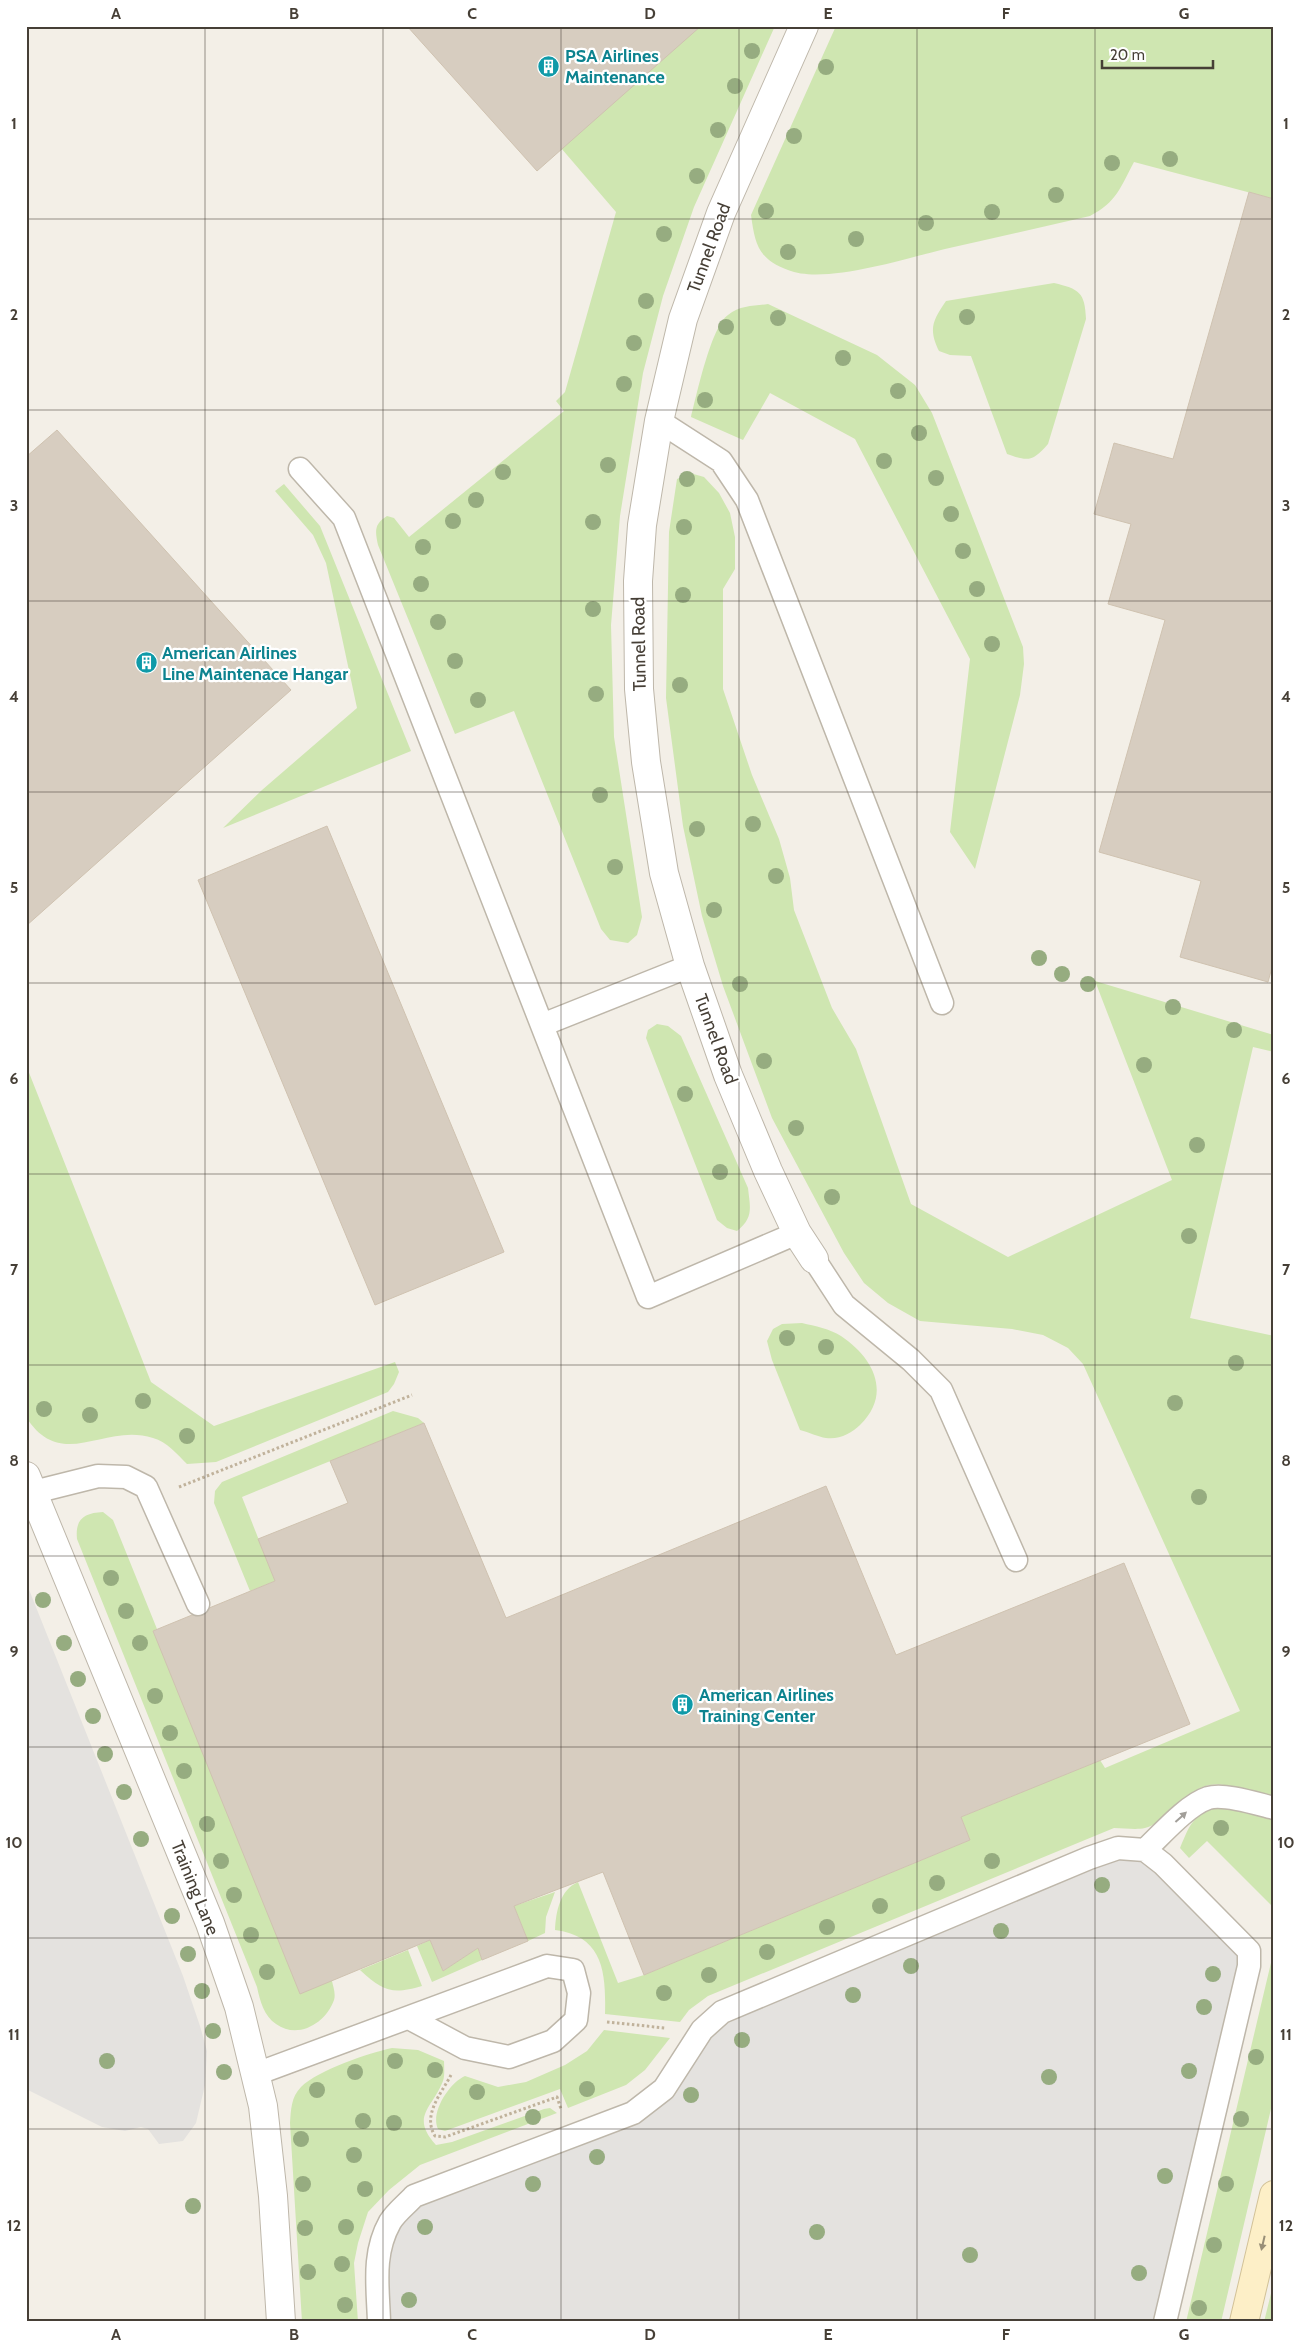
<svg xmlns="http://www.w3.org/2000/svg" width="1300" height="2348" viewBox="0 0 1300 2348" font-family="Cabin,sans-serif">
  <rect width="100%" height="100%" fill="#f3efe7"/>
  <path fill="#cfe6b1" d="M700 26H775L694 207 663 296 643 373 620 516 611 625 614 737 642 917 637 935 628 943 610 940 601 929 514 711 455 734 378 545C375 531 374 524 387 516L394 518 409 537 564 411 556 401 565 392 616 212 561 148Z
    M836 26H1274V199L1134 162C1120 188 1117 202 1090 216 1042 227 994 238 945 249 907 258 824 285 788 270 758 259 755 244 751 215Z
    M1054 283C1079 289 1085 292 1086 319L1048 444C1033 461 1029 462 1007 454L971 356 950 355 939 351C928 329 933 320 946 301Z
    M768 304 877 355 915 385 932 413 1023 647 1024 664 1020 695 975 869 950 832 970 659 855 439 770 393 743 440 691 417C697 394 711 327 728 315 740 305 754 306 768 304Z
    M690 473 704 477 719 493 730 513 735 537V569L723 589V689L752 775 779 839 790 878 794 910 832 1008 856 1049 911 1204 1008 1257 1172 1180 1095 981 1274 1035V1052L1253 1047 1190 1318 1274 1336V1796C1256 1792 1225 1782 1209 1785 1182 1791 1163 1825 1145 1828 1136 1830 1124 1828 1114 1828L708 1996 689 2010 680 2022 605 2014C606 1974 604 1936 555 1930 556 1911 560 1890 578 1882L618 1983 644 1975 970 1840 961 1817 1100 1760 1105 1768 1240 1711 1083 1364 1068 1348 1043 1335 1012 1329 920 1321 888 1303 864 1283 844 1253 772 1118 723 986 702 916 683 826 666 698 669 532 677 479Z
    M284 484 320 526 411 751 223 828 262 790 357 708 326 563 313 535 275 491Z
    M657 1024 668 1026 681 1036 748 1188C750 1207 754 1218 737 1231L727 1228 717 1220 646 1038 648 1030Z
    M26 1065 151 1382 214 1426 395 1362 399 1372 394 1384 388 1392 216 1462 187 1464C177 1454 167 1442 153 1438 104 1422 62 1473 26 1417Z
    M802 1323C815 1326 830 1329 841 1336 874 1358 892 1394 860 1425 852 1433 839 1440 826 1438 818 1437 809 1432 800 1430L772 1360 767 1341 773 1329 782 1324Z
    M393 1411 418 1418 424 1423 242 1497 275 1581 250 1591 214 1503 215 1491 222 1482Z
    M103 1512 113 1520 157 1629 153 1631 332 1981C333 1986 336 1994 334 2000 326 2023 298 2040 276 2024 264 2016 260 2001 257 1987L77 1539C75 1519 84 1513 103 1512Z
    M1216 1807 1231 1809 1274 1819V1908L1207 1841 1189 1858 1180 1848C1190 1825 1191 1817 1216 1807Z
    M555 1892 546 1917 545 1933 528 1941 514 1906Z
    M430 1940 443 1971 478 1948 482 1960 432 1982 417 1946Z
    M408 1950 422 1986C392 1995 383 1991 360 1970Z
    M1274 1950V2096L1221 2322H1186Z
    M604 2030 670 2038 645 2070 626 2085 568 2108 560 2089 445 2131 438 2129C430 2113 449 2083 465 2076L498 2087 526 2082 565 2065 587 2051Z
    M392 2048 418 2050 444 2061C444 2067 445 2075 443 2081 432 2109 410 2116 436 2145L452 2142 544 2109 550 2108 557 2113 420 2165 389 2190 368 2212 358 2243 354 2263 358 2322H302L290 2123C291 2110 291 2097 301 2087 318 2070 369 2053 392 2048Z
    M1274 2281V2322H1264Z"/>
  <path fill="#e4e2df" d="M26 1582 183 1976 200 2026 207 2051 205 2085 196 2123 183 2141 159 2144 148 2129 141 2127 125 2131 102 2127 26 2089Z
    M1145 1850 1249 1951 1165 2322H379L381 2241 414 2196 633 2113 702 2030 946 1918Z"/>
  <path fill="#d7cdc0" stroke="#cfc2b0" d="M407 26H701L537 171Z
    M1249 192 1274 199V960L1268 982 1180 957 1201 881 1099 852 1165 620 1108 604 1131 524 1094 514 1114 443 1173 459Z
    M57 430 291 690 26 926V457Z
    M327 826 504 1252 375 1305 198 880Z
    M424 1423 506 1618 826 1486 896 1655 1124 1563 1190 1724 961 1817 970 1840 644 1975 603 1872 514 1906 528 1941 482 1960 478 1948 443 1971 430 1940 300 1994 153 1631 275 1581 258 1539 348 1503 330 1461Z"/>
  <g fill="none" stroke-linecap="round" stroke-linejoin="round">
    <defs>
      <path id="lane" d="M659 421 721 461 747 500 942 1003
        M300 469 344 518 648 1297 797 1233
        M542 1025 690 966
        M814 1259 844 1305 911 1360 941 1390 1016 1560
        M34 1492 98 1476 126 1477 146 1487 198 1604
        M1145 1850C1161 1835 1187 1805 1208 1798 1225 1793 1257 1804 1274 1808
        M256 2074 547 1966 573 1970 579 1993 576 2020 553 2041 509 2057 465 2048 409 2018
        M379 2322C378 2287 372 2254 390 2222 396 2212 407 2204 414 2196L633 2113 664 2089 702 2030 722 2012 1089 1858 1118 1848 1145 1850 1163 1864 1249 1951V1966L1165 2322"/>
      <path id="street" d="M804 26 721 213 683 319 659 421 642 525 638 581 639 689 646 762 664 873 690 966 728 1075 768 1171 797 1233 814 1259
        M26 1476 210 1923 239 2007 263 2106 273 2196 281 2322"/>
      <path id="secondary" d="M1244 2322 1274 2195"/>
    </defs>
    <use href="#lane" stroke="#beb7aa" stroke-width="25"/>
    <use href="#street" stroke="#beb7aa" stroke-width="30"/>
    <use href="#secondary" stroke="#d2c298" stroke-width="30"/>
    <path stroke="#c0b29b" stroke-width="3" stroke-dasharray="2.5 2.5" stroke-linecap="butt" d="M179 1487 412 1395
      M607 2022 665 2028
      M451 2075C441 2094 422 2115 435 2136L445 2137 557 2097 561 2109"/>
    <use href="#lane" stroke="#fff" stroke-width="22"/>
    <use href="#street" stroke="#fff" stroke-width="28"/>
    <use href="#secondary" stroke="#fdefc7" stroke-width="28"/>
  </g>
  <g fill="#96ac80">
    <circle cx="752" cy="51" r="8"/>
    <circle cx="826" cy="67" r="8"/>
    <circle cx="735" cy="86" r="8"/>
    <circle cx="718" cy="130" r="8"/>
    <circle cx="794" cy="136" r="8"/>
    <circle cx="1170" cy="159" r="8"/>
    <circle cx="1112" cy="163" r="8"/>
    <circle cx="697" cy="176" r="8"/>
    <circle cx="1056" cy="195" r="8"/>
    <circle cx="766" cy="211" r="8"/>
    <circle cx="992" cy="212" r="8"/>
    <circle cx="926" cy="223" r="8"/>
    <circle cx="664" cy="234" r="8"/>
    <circle cx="856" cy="239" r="8"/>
    <circle cx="788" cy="252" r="8"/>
    <circle cx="646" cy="301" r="8"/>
    <circle cx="967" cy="317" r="8"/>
    <circle cx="778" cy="318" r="8"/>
    <circle cx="726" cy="327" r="8"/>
    <circle cx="634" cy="343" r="8"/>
    <circle cx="843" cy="358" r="8"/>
    <circle cx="624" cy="384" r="8"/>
    <circle cx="898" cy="391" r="8"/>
    <circle cx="705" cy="400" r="8"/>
    <circle cx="919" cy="433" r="8"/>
    <circle cx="884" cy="461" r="8"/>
    <circle cx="608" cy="465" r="8"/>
    <circle cx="503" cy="472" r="8"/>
    <circle cx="936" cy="478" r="8"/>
    <circle cx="687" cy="479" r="8"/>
    <circle cx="476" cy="500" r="8"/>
    <circle cx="951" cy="514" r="8"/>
    <circle cx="453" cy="521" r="8"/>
    <circle cx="593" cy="522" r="8"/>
    <circle cx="684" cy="527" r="8"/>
    <circle cx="423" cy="547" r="8"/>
    <circle cx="963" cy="551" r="8"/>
    <circle cx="421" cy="584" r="8"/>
    <circle cx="977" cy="589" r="8"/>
    <circle cx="683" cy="595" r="8"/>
    <circle cx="593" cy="609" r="8"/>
    <circle cx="438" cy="622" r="8"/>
    <circle cx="992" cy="644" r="8"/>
    <circle cx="455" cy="661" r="8"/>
    <circle cx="680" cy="685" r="8"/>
    <circle cx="596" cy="694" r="8"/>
    <circle cx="478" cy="700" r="8"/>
    <circle cx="600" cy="795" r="8"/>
    <circle cx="753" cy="824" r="8"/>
    <circle cx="697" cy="829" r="8"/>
    <circle cx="615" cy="867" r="8"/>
    <circle cx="776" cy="876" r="8"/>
    <circle cx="714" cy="910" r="8"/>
    <circle cx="1039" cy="958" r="8"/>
    <circle cx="1062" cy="974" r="8"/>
    <circle cx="740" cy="984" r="8"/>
    <circle cx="1088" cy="984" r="8"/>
    <circle cx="1173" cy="1007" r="8"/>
    <circle cx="1234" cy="1030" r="8"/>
    <circle cx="764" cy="1061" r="8"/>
    <circle cx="1144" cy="1065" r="8"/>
    <circle cx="685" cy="1094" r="8"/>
    <circle cx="796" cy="1128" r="8"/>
    <circle cx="1197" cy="1145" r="8"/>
    <circle cx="720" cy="1172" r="8"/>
    <circle cx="832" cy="1197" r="8"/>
    <circle cx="1189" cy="1236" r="8"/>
    <circle cx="787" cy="1338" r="8"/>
    <circle cx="826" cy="1347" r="8"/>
    <circle cx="1236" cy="1363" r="8"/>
    <circle cx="143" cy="1401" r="8"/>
    <circle cx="1175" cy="1403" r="8"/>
    <circle cx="44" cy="1409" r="8"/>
    <circle cx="90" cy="1415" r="8"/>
    <circle cx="187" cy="1436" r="8"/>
    <circle cx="1199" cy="1497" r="8"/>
    <circle cx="111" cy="1578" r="8"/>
    <circle cx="43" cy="1600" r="8"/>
    <circle cx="126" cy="1611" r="8"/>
    <circle cx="64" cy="1643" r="8"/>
    <circle cx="140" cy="1643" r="8"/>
    <circle cx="78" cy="1679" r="8"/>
    <circle cx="155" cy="1696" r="8"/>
    <circle cx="93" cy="1716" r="8"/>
    <circle cx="170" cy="1733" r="8"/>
    <circle cx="105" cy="1754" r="8"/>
    <circle cx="184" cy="1771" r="8"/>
    <circle cx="124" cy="1792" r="8"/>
    <circle cx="207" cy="1824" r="8"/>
    <circle cx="1221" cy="1828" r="8"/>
    <circle cx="141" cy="1839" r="8"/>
    <circle cx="221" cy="1861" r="8"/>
    <circle cx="992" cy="1861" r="8"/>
    <circle cx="937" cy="1883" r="8"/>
    <circle cx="1102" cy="1885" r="8"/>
    <circle cx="234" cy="1895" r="8"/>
    <circle cx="880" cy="1906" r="8"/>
    <circle cx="172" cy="1916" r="8"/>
    <circle cx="827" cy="1927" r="8"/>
    <circle cx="1001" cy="1931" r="8"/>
    <circle cx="251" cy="1935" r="8"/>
    <circle cx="767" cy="1952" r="8"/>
    <circle cx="188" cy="1954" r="8"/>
    <circle cx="911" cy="1966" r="8"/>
    <circle cx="267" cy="1972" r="8"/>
    <circle cx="1213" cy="1974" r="8"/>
    <circle cx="709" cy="1975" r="8"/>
    <circle cx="202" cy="1991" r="8"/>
    <circle cx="664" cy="1993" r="8"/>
    <circle cx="853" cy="1995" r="8"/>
    <circle cx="1204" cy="2007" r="8"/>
    <circle cx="213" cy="2031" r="8"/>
    <circle cx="742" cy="2040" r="8"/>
    <circle cx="1256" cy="2057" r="8"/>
    <circle cx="107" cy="2061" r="8"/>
    <circle cx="395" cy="2061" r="8"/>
    <circle cx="435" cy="2070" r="8"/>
    <circle cx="1189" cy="2071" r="8"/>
    <circle cx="224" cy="2072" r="8"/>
    <circle cx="355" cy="2072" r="8"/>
    <circle cx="1049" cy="2077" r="8"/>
    <circle cx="587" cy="2089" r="8"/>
    <circle cx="317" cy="2090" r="8"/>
    <circle cx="477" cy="2092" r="8"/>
    <circle cx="691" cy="2095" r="8"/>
    <circle cx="533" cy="2117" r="8"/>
    <circle cx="1241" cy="2119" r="8"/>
    <circle cx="363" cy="2121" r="8"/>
    <circle cx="394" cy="2123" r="8"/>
    <circle cx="301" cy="2139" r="8"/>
    <circle cx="354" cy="2155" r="8"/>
    <circle cx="597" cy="2157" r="8"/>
    <circle cx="1165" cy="2176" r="8"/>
    <circle cx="303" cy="2184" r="8"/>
    <circle cx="533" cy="2184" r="8"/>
    <circle cx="1226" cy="2184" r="8"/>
    <circle cx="365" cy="2189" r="8"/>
    <circle cx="193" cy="2206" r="8"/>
    <circle cx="346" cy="2227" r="8"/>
    <circle cx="425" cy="2227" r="8"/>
    <circle cx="305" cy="2228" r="8"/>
    <circle cx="817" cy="2232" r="8"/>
    <circle cx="1214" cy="2245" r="8"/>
    <circle cx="970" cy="2255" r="8"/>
    <circle cx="342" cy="2264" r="8"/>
    <circle cx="308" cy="2272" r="8"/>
    <circle cx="1139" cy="2273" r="8"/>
    <circle cx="409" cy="2300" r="8"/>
    <circle cx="345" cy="2305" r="8"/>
    <circle cx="1199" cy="2308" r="8"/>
  </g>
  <defs><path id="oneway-solid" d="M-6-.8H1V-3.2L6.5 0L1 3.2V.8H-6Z" transform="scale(1.25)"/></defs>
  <use fill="#a29f9a" href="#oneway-solid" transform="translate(1181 1817) rotate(-42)"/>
  <use fill="#988e77" href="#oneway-solid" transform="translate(1263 2243) rotate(103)"/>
  <path fill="none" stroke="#463f36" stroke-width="1" stroke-opacity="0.55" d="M205 26V2322M383 26V2322M561 26V2322M739 26V2322M917 26V2322M1095 26V2322M26 219H1274M26 410H1274M26 601H1274M26 792H1274M26 983H1274M26 1174H1274M26 1365H1274M26 1556H1274M26 1747H1274M26 1938H1274M26 2129H1274"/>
  <defs>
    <symbol id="building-disc" viewBox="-11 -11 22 22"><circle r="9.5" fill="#0f9aa8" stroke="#fff"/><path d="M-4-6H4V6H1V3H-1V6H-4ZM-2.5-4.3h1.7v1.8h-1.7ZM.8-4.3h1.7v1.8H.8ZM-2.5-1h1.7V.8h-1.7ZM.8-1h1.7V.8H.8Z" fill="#fff"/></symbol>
  </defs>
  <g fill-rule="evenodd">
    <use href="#building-disc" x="536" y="54" width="25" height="25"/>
    <use href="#building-disc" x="134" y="650" width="25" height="25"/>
    <use href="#building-disc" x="670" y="1692" width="25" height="25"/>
  </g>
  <g text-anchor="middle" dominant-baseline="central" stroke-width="4.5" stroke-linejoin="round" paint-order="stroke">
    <g font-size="18" font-weight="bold" fill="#0d838f" stroke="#fff" text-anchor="start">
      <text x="565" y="56">PSA Airlines<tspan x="565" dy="21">Maintenance</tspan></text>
      <text x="162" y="653">American Airlines<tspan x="162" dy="21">Line Maintenace Hangar</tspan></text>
      <text x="699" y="1695">American Airlines<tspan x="699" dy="21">Training Center</tspan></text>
    </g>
    <g font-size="18" fill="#463f36" stroke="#fff">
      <text transform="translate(709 248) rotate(-70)">Tunnel Road</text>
      <text transform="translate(639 644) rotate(-91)">Tunnel Road</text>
      <text transform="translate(716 1039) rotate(70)">Tunnel Road</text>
      <text transform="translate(195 1888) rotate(68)">Training Lane</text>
    </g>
  </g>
  <rect width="1300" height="2348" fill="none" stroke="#ffffff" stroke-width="55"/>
  <path d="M1102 60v8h111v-8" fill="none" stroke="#463f36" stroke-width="2.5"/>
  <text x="1110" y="60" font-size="15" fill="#463f36" stroke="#ffffff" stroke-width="4" paint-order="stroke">20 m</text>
  <rect x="28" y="28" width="1244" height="2292" fill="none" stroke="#463f36" stroke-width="2"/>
  <g font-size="16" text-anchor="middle" font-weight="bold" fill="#463f36">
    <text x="116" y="19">A</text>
    <text x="294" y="19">B</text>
    <text x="472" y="19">C</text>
    <text x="650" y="19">D</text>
    <text x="828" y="19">E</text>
    <text x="1006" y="19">F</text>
    <text x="1184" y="19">G</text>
    <text x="14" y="129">1</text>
    <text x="1286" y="129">1</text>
    <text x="14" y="320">2</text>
    <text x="1286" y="320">2</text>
    <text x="14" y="511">3</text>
    <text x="1286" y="511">3</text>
    <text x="14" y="702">4</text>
    <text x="1286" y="702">4</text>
    <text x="14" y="893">5</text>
    <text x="1286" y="893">5</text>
    <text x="14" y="1084">6</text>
    <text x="1286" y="1084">6</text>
    <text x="14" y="1275">7</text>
    <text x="1286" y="1275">7</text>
    <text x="14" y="1466">8</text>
    <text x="1286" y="1466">8</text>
    <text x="14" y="1657">9</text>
    <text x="1286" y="1657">9</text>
    <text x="14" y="1848">10</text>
    <text x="1286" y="1848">10</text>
    <text x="14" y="2040">11</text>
    <text x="1286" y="2040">11</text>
    <text x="14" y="2231">12</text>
    <text x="1286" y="2231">12</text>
    <text x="116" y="2340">A</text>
    <text x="294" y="2340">B</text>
    <text x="472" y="2340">C</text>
    <text x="650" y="2340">D</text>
    <text x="828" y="2340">E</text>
    <text x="1006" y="2340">F</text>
    <text x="1184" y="2340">G</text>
  </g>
</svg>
